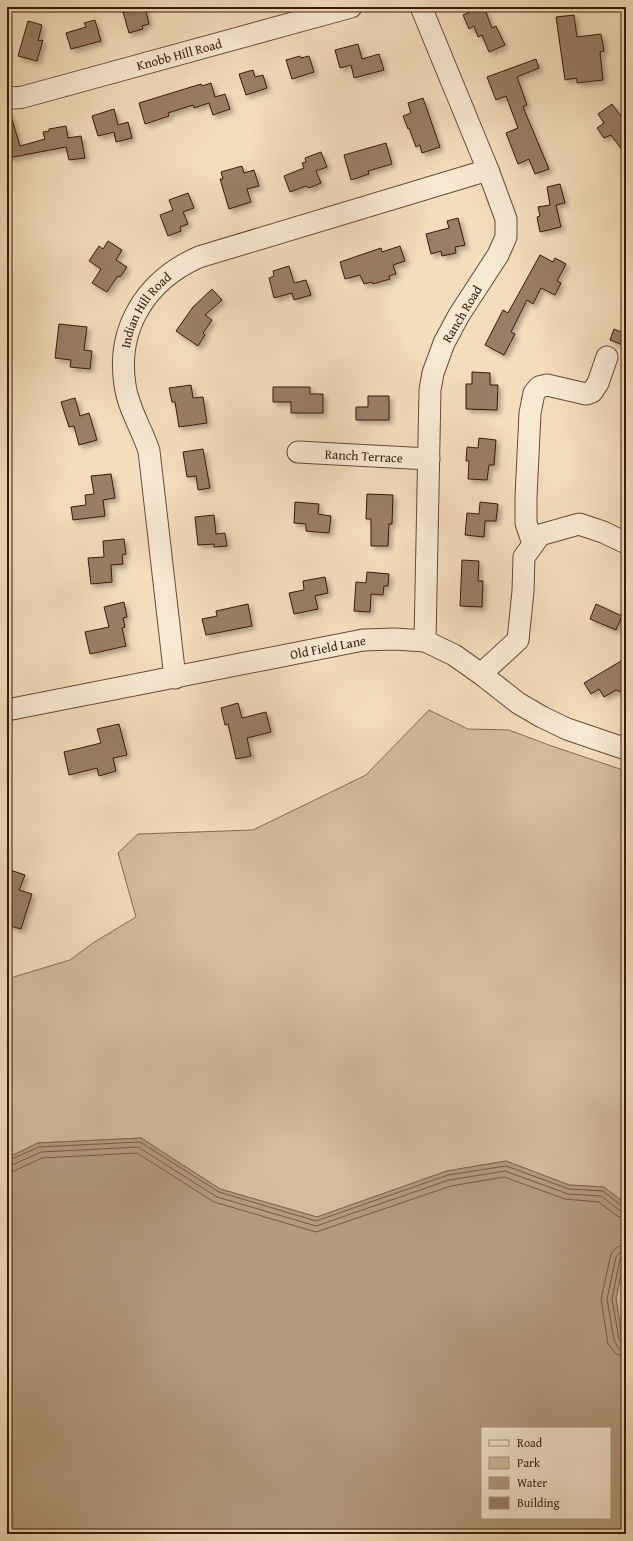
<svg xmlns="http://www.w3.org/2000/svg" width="633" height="1541" viewBox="0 0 633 1541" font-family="'Gentium Book Plus',serif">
  <defs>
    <filter id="shadow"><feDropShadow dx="3.5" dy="3.5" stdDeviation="2" flood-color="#0004"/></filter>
  </defs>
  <rect width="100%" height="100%" fill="#f4ddbc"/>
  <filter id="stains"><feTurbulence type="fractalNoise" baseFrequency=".005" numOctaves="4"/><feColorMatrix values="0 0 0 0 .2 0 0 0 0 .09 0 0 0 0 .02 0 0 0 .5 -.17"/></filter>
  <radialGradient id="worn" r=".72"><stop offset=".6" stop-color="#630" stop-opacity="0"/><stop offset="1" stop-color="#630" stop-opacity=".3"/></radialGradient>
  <path fill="#d4bc9d" stroke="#876a52" d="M429 710 468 729 509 730 549 745 626 771V1204L604 1187 569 1185 506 1161 447 1171 317 1217 220 1189 141 1138 38 1143 7 1158V979L70 960 93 943 136 917 118 853 138 834 253 830 366 775Z
    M626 1251V1345L622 1338 616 1298Z"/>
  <path fill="#b59a7f" stroke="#84664f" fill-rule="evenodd" d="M141 1138 220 1189 317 1217 447 1171 506 1161 569 1185 604 1187 626 1204V1251L616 1298 622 1338 626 1345V1534H7V1158L38 1143ZM482 1428H610V1518H482Z"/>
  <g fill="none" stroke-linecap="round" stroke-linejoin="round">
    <path stroke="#785944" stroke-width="1" d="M7 1161 39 1147 140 1142 219 1192 316 1221 448 1175 506 1166 569 1189 603 1191 622 1206 626 1207
      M7 1166 12 1165 41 1152 138 1147 217 1197 316 1226 449 1180 505 1171 568 1194 601 1196 619 1210 626 1212
      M7 1172 14 1171 42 1158 137 1153 214 1202 316 1232 451 1186 504 1177 565 1199 599 1202 617 1216 626 1218
      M626 1245 617 1247 611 1254 601 1299 608 1344 616 1354 626 1357
      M626 1251 620 1252 616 1257 607 1299 614 1340 619 1349 626 1351
      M626 1256H622L620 1259 612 1299 619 1339 622 1344 626 1346"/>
  </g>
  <path fill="#9b7e66" stroke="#3a1808" filter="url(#shadow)" d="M145 7 149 24 142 26 143 29 129 33 123 12Z
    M482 7H484L492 28 496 26 505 45 489 52 482 35 478 37 474 26 469 29 463 15Z
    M574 15 577 37 601 34 604 51 600 52 603 80 577 83V78L565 80 556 17Z
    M95 20 101 41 71 49 66 33 86 27 84 23Z
    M28 21 42 25 38 41 43 40 37 61 18 56Z
    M358 44 362 59 379 54 384 70 354 78 351 65 340 68 335 50Z
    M300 56 301 58 309 56 314 72 292 79 286 60Z
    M536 59 539 68 517 77 527 105 523 107 549 169 535 174 529 159 518 164 506 133 518 128 506 96 496 100 487 77Z
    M253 70 255 77 263 75 267 88 246 95 239 74Z
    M211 83 215 97 225 94 230 109 213 115 209 103 194 108 193 105 168 113 169 116 145 124 139 103 201 84 202 86Z
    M423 98 440 147 422 153 420 145 416 147 409 128 408 129 403 116 411 113 408 103Z
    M612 104 626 123V155L611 135 604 138 597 128 604 123 598 114Z
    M114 109 118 125 128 122 132 138 116 142 114 132 98 136 92 116Z
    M10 113 20 146 45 139 43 132 49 131V129L66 126 68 138 81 136 85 158 69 160 66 147 8 158 7 154V114Z
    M386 143 392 164 368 171 369 174 351 180 344 155Z
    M321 152 327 167 316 171 321 183 309 188 306 186 290 192 284 176 304 168 302 163 306 162 305 158Z
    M242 166 244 173 254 170 259 186 247 189 251 202 229 209 220 179H223L221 172Z
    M560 184 565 203 556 205 561 227 540 232 537 217 540 216 538 207 550 205 547 187Z
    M188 193 194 208 183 212 188 224 180 227 181 231 168 236 160 215 173 210 169 200Z
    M458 218 465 245 455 247 456 253 442 256 441 251 431 254 426 234 449 228 447 221Z
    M108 241 122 250 116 260 127 267 121 276 117 277 107 292 92 283 101 269 89 261 99 246 103 249Z
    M400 246 405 261 393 265 396 274 389 276 390 279 373 284 372 282 364 284 360 275 345 279 340 262 381 248 382 252Z
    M540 255 553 262 555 258 566 264 557 281 561 283 555 295 541 288 533 304 527 300 511 332 515 334 504 355 485 345 503 310 508 313Z
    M289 266 294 283 306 280 311 295 294 300 292 293 274 298 269 278 274 276 273 271Z
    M212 289 222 300 205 315 212 320 203 333 205 335 198 346 176 331 193 307Z
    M59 324 87 327 84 350 92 351 90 369 70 367 71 360 55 358Z
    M614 329 626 334V346L610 340Z
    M472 372 490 373V385H498L497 410 466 409V384H472Z
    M191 385 193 398 203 397 207 423 179 427 175 402H172L169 388Z
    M273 387H310V394H323V413H291V402H273Z
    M368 396H389V420H356V407H368Z
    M75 398 80 416 89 413 97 440 79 445 74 426 69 427 61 402Z
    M479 438 496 440 494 465H489L487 480 468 479 469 461H466L467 447 478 448Z
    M203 449 210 488 198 490 196 476 187 477 183 452Z
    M111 474 115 498 103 500 105 516 73 520 71 507 86 505 85 495 94 494 91 476Z
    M367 494 393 495 392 524H389L388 546H371V519H366Z
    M295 502 319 504 318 514 331 516 329 533 306 531V524L294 523Z
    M480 502 498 504 496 521H485L484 537 465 535 467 513 479 514Z
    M214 515 216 534 225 533 227 546 214 547V544L198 545 195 517Z
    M124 539 126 554 122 555 123 564 111 565 112 582 91 584 88 558 104 557 103 541Z
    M462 560 479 561 478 581H483L482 607 460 606Z
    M367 572 389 574 388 586H384L383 595 371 594 370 612 354 611 356 582 366 583Z
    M325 577 328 593 315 596 318 609 294 614 289 593 304 590 303 581Z
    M124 602 127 617 123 618 125 627 122 628 126 646 90 654 85 632 109 627 104 607Z
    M248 604 252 626 206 635 202 619 217 616 216 611Z
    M596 604 622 616 616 630 590 619Z
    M626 658V694L616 690 604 697 599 689 591 694 584 683Z
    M238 703 242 718 266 712 271 732 247 738 251 756 236 759 228 724 225 725 221 708Z
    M119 724 127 755 113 758 116 771 99 776 97 768 69 775 64 752 101 743 97 729Z
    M7 869 25 875 19 890 32 894 21 929 7 925Z"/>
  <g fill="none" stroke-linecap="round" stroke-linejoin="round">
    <defs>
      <g id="minor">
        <path d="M421 7 488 170 506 219V237L498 255 459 315 444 343 433 373 430 390 425 641"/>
        <path id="s1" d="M7 97 15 98 23 97 351 7"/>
        <path id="s2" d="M298 452 429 459"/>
        <path d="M533 544 526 523V497L530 413 534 393 539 387 547 385 586 394 592 392 598 383 607 357"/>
        <path d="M481 674 518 640 523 591 524 557 540 535 579 524 603 532 626 543"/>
        <path id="s3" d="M175 678 149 451C142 429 128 408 125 385 116 327 147 280 199 257L488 170"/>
        <path id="s4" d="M7 710 363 640 395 639 425 641 454 655 481 674 518 703 542 717 567 729 626 749"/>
      </g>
    </defs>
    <use href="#minor" stroke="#684935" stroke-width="23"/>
    <use href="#minor" stroke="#f8e9d3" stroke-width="21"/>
  </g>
  <g text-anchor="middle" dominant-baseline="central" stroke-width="3" stroke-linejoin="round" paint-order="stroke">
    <g font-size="13" fill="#3a1808" stroke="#f8e9d3">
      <text stroke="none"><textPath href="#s1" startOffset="178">Knobb Hill Road</textPath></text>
      <text stroke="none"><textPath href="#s3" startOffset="380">Indian Hill Road</textPath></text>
      <text transform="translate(462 314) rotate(-59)">Ranch Road</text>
      <text stroke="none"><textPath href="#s2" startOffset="66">Ranch Terrace</textPath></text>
      <text stroke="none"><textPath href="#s4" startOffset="327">Old Field Lane</textPath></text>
    </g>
  </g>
  <rect width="633" height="1541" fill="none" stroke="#f4ddbc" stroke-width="24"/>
  <rect x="8" y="8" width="617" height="1525" fill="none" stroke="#3a1808" stroke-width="2"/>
  <rect x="12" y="12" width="609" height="1517" fill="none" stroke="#3a1808"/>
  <rect x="481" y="1427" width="130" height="92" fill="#f8e9d3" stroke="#ac9582"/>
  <rect x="489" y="1440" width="20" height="6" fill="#f8e9d3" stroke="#ac9582"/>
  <text x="517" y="1447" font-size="12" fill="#3a1808">Road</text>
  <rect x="489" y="1457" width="20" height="12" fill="#d4bc9d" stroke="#ac9582"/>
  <text x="517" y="1467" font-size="12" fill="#3a1808">Park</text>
  <rect x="489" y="1477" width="20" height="12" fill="#b59a7f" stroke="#ac9582"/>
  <text x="517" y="1487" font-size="12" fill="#3a1808">Water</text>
  <rect x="489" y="1497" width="20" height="12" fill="#9b7e66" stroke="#ac9582"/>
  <text x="517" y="1507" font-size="12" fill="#3a1808">Building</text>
  <rect width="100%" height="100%" filter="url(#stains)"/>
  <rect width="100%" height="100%" fill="url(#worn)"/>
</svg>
